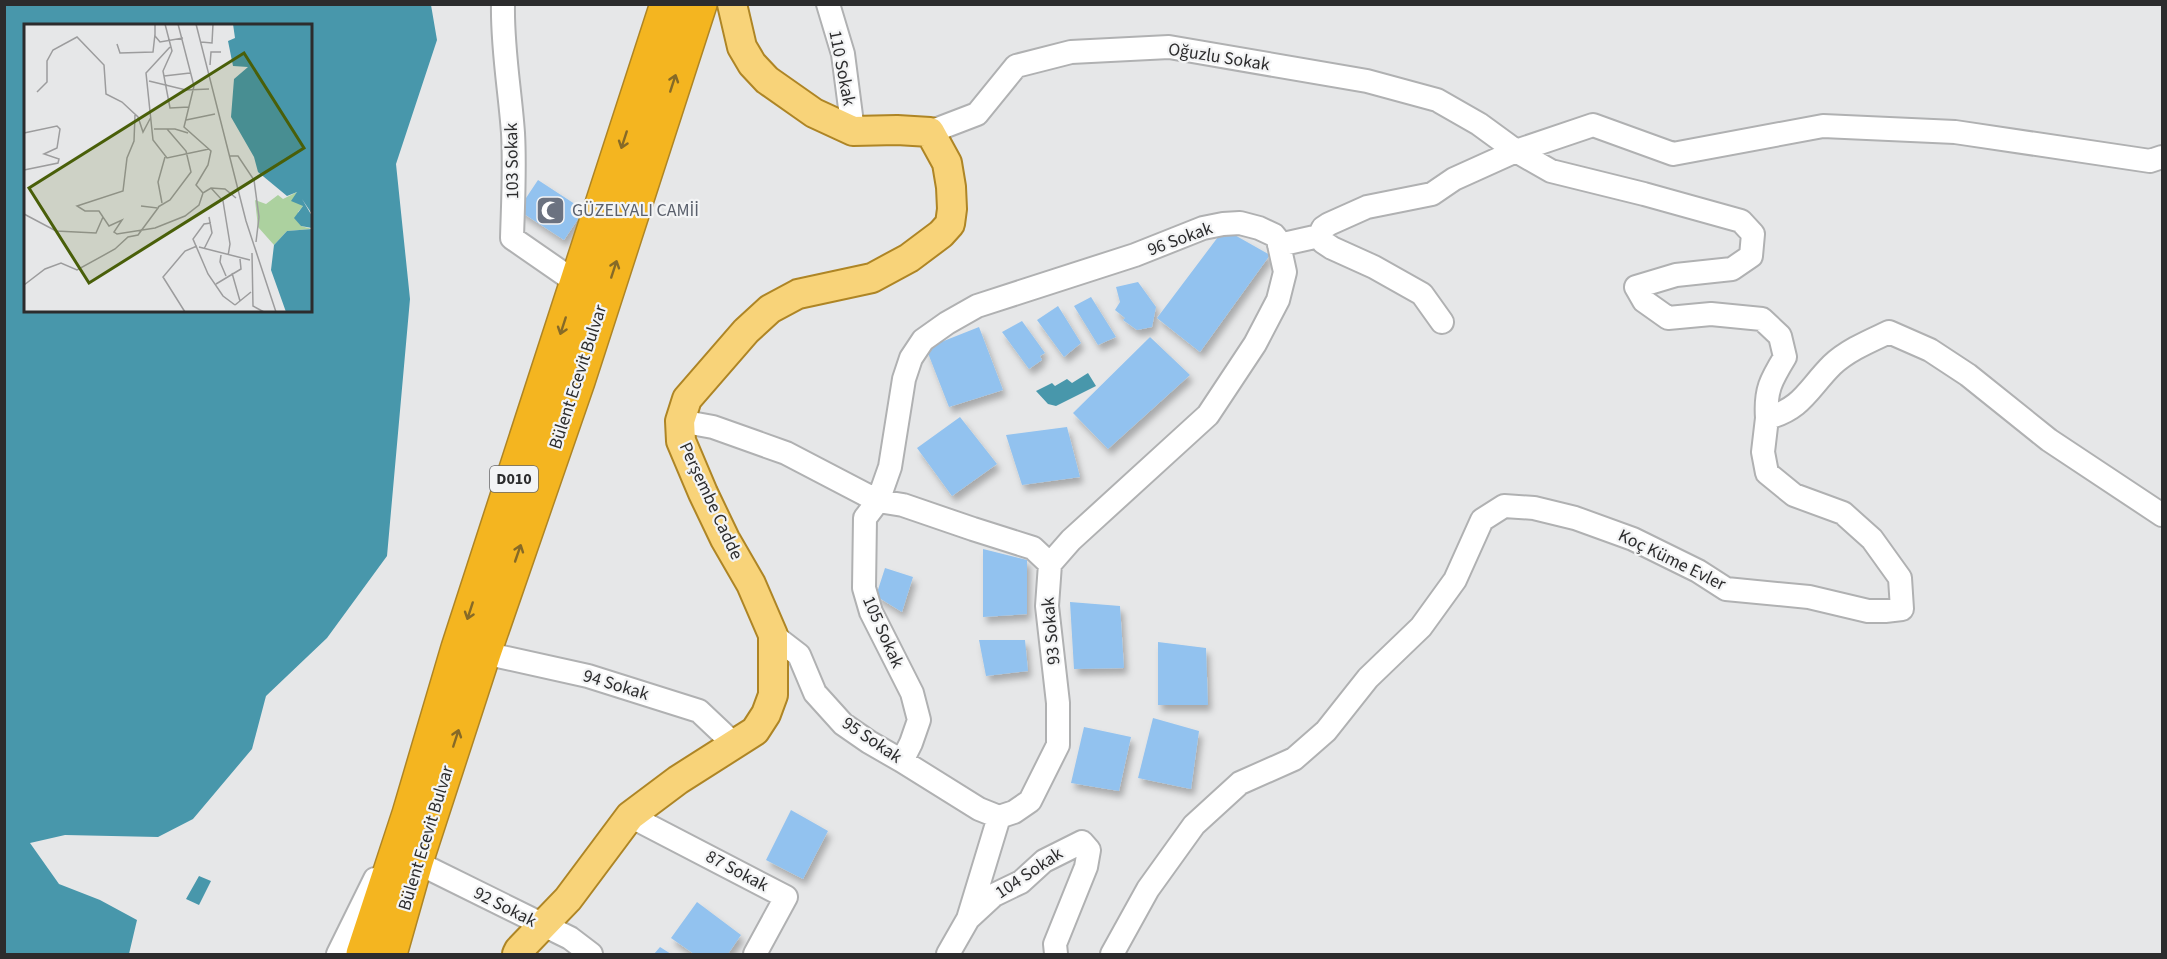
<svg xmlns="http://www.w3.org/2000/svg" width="2167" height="959" viewBox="0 0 2167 959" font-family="'Source Sans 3',sans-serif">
  <defs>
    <filter id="shadow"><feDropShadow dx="3.5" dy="6" stdDeviation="3" flood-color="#0004"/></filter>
  </defs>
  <rect width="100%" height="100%" fill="#e6e7e8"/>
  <path fill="#4897ab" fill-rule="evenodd" d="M5 4 431 5 437 40 396 164 410 299 387 556 327 638 266 696 252 749 193 819 158 837 65 835 30 843 59 884 100 900 137 920 129 954H5ZM26 26H310V310H26Z
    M1088 373 1096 386 1056 406 1048 404 1036 391 1052 383 1055 386 1067 379 1072 383Z
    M199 876 211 881 199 905 186 899Z"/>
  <path fill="#92c2ef" filter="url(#shadow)" d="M538 180 584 210 564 240 518 210Z
    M1224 229 1270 255 1200 352 1157 318Z
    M1138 282 1156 307 1152 327 1137 330 1123 320 1125 318 1115 310 1120 302 1116 287Z
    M1091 297 1116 337 1098 345 1074 306Z
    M1058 306 1081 343 1064 357 1037 320Z
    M1022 321 1045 353 1040 356 1042 360 1029 369 1002 332Z
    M979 327 1003 390 949 407 926 348Z
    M1150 337 1190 375 1108 449 1073 413Z
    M960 417 997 464 952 496 917 448Z
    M1067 427 1080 477 1022 485 1006 435Z
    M983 549 1027 560V614L983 617Z
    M885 568 913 577 902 612 876 596Z
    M1070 602 1120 606 1124 668 1074 669Z
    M979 640H1025L1028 671 986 676Z
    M1158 642 1206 648 1208 705H1158Z
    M1153 718 1199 731 1191 789 1138 778Z
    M1084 727 1131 737 1119 791 1071 783Z
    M791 810 828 831 803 879 766 860Z
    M697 902 741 935 728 954H694L671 938Z
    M660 947 671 954H654Z"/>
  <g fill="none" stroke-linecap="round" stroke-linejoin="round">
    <defs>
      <path id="minor" d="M503 4C502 48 510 90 513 133 515 168 513 203 512 238L577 283
        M828 4 843 54 853 131
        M930 132 977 114 1016 66 1071 52 1169 47 1367 81 1437 100 1479 124 1516 151 1551 171 1644 194 1741 221 1753 234 1751 256 1732 269 1676 275 1636 287 1644 301 1668 318 1711 314 1762 319 1780 336 1785 357C1771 380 1765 390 1767 418 1802 409 1808 389 1832 365 1848 350 1870 341 1889 332L1930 350 1968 375 2049 440 2162 515
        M1279 245 1319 236
        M1442 322 1422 294 1374 267 1332 248 1323 242 1319 236 1323 228 1329 224 1367 207 1432 194 1454 179 1516 151 1593 125 1673 154 1823 126 1955 132 2150 161 2162 157
        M680 421 713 427 786 453 878 501 903 505 973 529 1033 548 1050 564 1047 606 1058 703V745L1030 801 1014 812 999 817
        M773 635 799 655 815 693 843 724 869 742 902 761 979 809 999 817
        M484 653 588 676 699 711 735 745
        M902 761 911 743 919 720 912 693 871 612 864 588 865 518 878 501 890 467 904 379 911 358 923 340 947 323 977 306 1135 255 1203 228 1223 224 1240 223 1259 228 1274 235 1278 240 1285 272 1278 300 1255 344 1208 415 1071 540 1050 564
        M630 816 786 897 755 954
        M416 862 570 938 591 954
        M968 919 994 895 1021 882 1044 861 1082 842 1089 850 1086 867 1055 944 1056 954
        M338 954 375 879
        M948 954 968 919 999 817
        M1112 954 1148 889 1194 825 1240 783 1294 759 1326 731 1368 678 1421 627 1455 580 1482 520 1504 506 1534 508 1575 518 1633 539 1698 571 1726 589 1809 597 1868 611H1885L1902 609 1900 578 1872 539 1843 513 1794 495 1767 473 1763 452 1767 418"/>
      <path id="major" d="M517 954 519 950 568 899 630 816 678 780 755 731 766 714 773 695V635L751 584 725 539 703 493 681 441 680 421 687 399 746 331 770 309 798 294 872 278 909 258 941 234 950 224 952 209 951 187 947 163 930 132 897 130 853 131 814 113 767 80 752 64 742 47 732 4"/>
      <path id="highway" d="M363 954 409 814 458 648 667 4
        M390 954 416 862 484 653 578 381 700 4"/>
    </defs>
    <use href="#minor" stroke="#b0b1b2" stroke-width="26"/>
    <use href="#major" stroke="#ae8525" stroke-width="32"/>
    <use href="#highway" stroke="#ae8525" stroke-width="36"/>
    <use href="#minor" stroke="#fff" stroke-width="22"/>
    <use href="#major" stroke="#f8d379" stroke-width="28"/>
    <use href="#highway" stroke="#f4b520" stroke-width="33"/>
  </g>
  <defs><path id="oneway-shaft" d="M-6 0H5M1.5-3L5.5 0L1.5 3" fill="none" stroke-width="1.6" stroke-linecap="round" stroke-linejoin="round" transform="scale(1.5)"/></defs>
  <g stroke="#866a27">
    <use href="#oneway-shaft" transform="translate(673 83) rotate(-72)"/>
    <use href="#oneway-shaft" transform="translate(624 140) rotate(108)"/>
    <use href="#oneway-shaft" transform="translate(614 269) rotate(-72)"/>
    <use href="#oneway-shaft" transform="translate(563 326) rotate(108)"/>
    <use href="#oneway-shaft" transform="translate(518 553) rotate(-71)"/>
    <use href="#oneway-shaft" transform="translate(470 611) rotate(108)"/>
    <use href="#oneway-shaft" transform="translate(456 738) rotate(-72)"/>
  </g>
  <defs>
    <symbol id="mosque-square" viewBox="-11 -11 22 22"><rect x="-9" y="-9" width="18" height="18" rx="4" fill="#6b7280" stroke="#f3f4f5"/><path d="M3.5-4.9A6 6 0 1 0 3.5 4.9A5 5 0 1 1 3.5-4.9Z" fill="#fff"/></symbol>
  </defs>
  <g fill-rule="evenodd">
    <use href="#mosque-square" x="534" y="194" width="33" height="33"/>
  </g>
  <g text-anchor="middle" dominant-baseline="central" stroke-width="4.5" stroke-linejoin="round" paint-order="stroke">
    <rect fill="#f3f4f5" stroke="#686869" stroke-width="1.5" x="490" y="466" width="48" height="26" rx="4.5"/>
    <g font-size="16" font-weight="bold" fill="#2c2c2d">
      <text x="514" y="479">D010</text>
    </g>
    <g font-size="18" fill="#2c2c2d" stroke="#f3f4f5">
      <text transform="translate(1219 57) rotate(9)">Oğuzlu Sokak</text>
      <text transform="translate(842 68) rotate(79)">110 Sokak</text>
      <text transform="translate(512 161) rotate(-91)">103 Sokak</text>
      <text transform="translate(1180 239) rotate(-20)">96 Sokak</text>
      <text transform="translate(578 377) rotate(-72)">Bülent Ecevit Bulvar</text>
      <text transform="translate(711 501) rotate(65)">Perşembe Cadde</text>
      <text transform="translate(1672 560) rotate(26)">Koç Küme Evler</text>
      <text transform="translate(1051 631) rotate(-95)">93 Sokak</text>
      <text transform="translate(883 632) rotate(66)">105 Sokak</text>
      <text transform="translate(616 685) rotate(17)">94 Sokak</text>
      <text transform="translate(872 740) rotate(34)">95 Sokak</text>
      <text transform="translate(426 838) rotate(-73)">Bülent Ecevit Bulvar</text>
      <text transform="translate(737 871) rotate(28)">87 Sokak</text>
      <text transform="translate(1029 873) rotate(-34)">104 Sokak</text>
      <text transform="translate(505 907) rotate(27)">92 Sokak</text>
    </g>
    <g font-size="18" fill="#5b616d" stroke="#f3f4f5" text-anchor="start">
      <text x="572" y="210">GÜZELYALI CAMİİ</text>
    </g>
  </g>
  <g transform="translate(24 24)">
    <rect width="288" height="288" fill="#e6e7e8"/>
    <path d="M273 168 279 182 274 188 277 202 288 205 263 207 250 221 234 203 231 176 242 180 254 171 259 175Z" fill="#acd19f"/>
    <path d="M209 0H288V190L278 175 288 192V204L277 202 270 194 279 182 267 177 273 168 263 172 234 148 230 133 207 93 210 55 224 43 209 42 204 17 211 14ZM288 205V288H262L247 246 250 221 263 207Z" fill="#4897ab"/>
    <path fill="none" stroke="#9c9c9d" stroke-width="1.5" d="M131 0V12L136 18 159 14M141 0 148 27 139 47 146 84 165 83M154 0 170 62 160 103 187 127 184 141 172 161 179 169 187 164 201 165 212 174M172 0 222 197 252 288M177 18 188 19 189 0M93 20 96 29 129 28 131 10M146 23 122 49 129 116 143 134 185 125M186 41 187 28H197M140 52 166 49M125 57 162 66 185 65M13 68 23 58V37L29 26 53 13 80 41 82 70 98 78 114 93 119 108 127 93M162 96 191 90M130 105H151L164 109M0 109 33 102 36 105 33 124 20 130 35 135 34 139 0 146M206 132H214L230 156 235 193 232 218M187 164 199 177 206 220 204 232M138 179 134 158 141 133M134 183 146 176 167 148 162 127 143 105M0 190 32 207 72 209 79 193 85 202 98 196 90 208 93 210 131 204 161 192 175 181 179 169M79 193 75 187H61L53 182 99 167 103 134 110 117 111 91M187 199 180 200 169 215 184 250 199 272 211 281M175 223 226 236M180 225 188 209 185 193M228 229 229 282 240 288M197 231 196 238 202 252M208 249 216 277M192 260 217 245 216 235M0 261 21 245 37 239 53 246 91 225 104 213 114 211 134 184 117 182M211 281 227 268M161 288 139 253 161 227 173 222"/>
    <path fill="#495f09" fill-opacity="0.15" stroke="#495f09" stroke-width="3" d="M220 29 280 124 65 259 5 164Z"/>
    <rect width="288" height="288" fill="none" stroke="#2c2c2d" stroke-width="3"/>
  </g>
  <rect width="2167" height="959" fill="none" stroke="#2c2c2d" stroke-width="12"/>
</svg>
